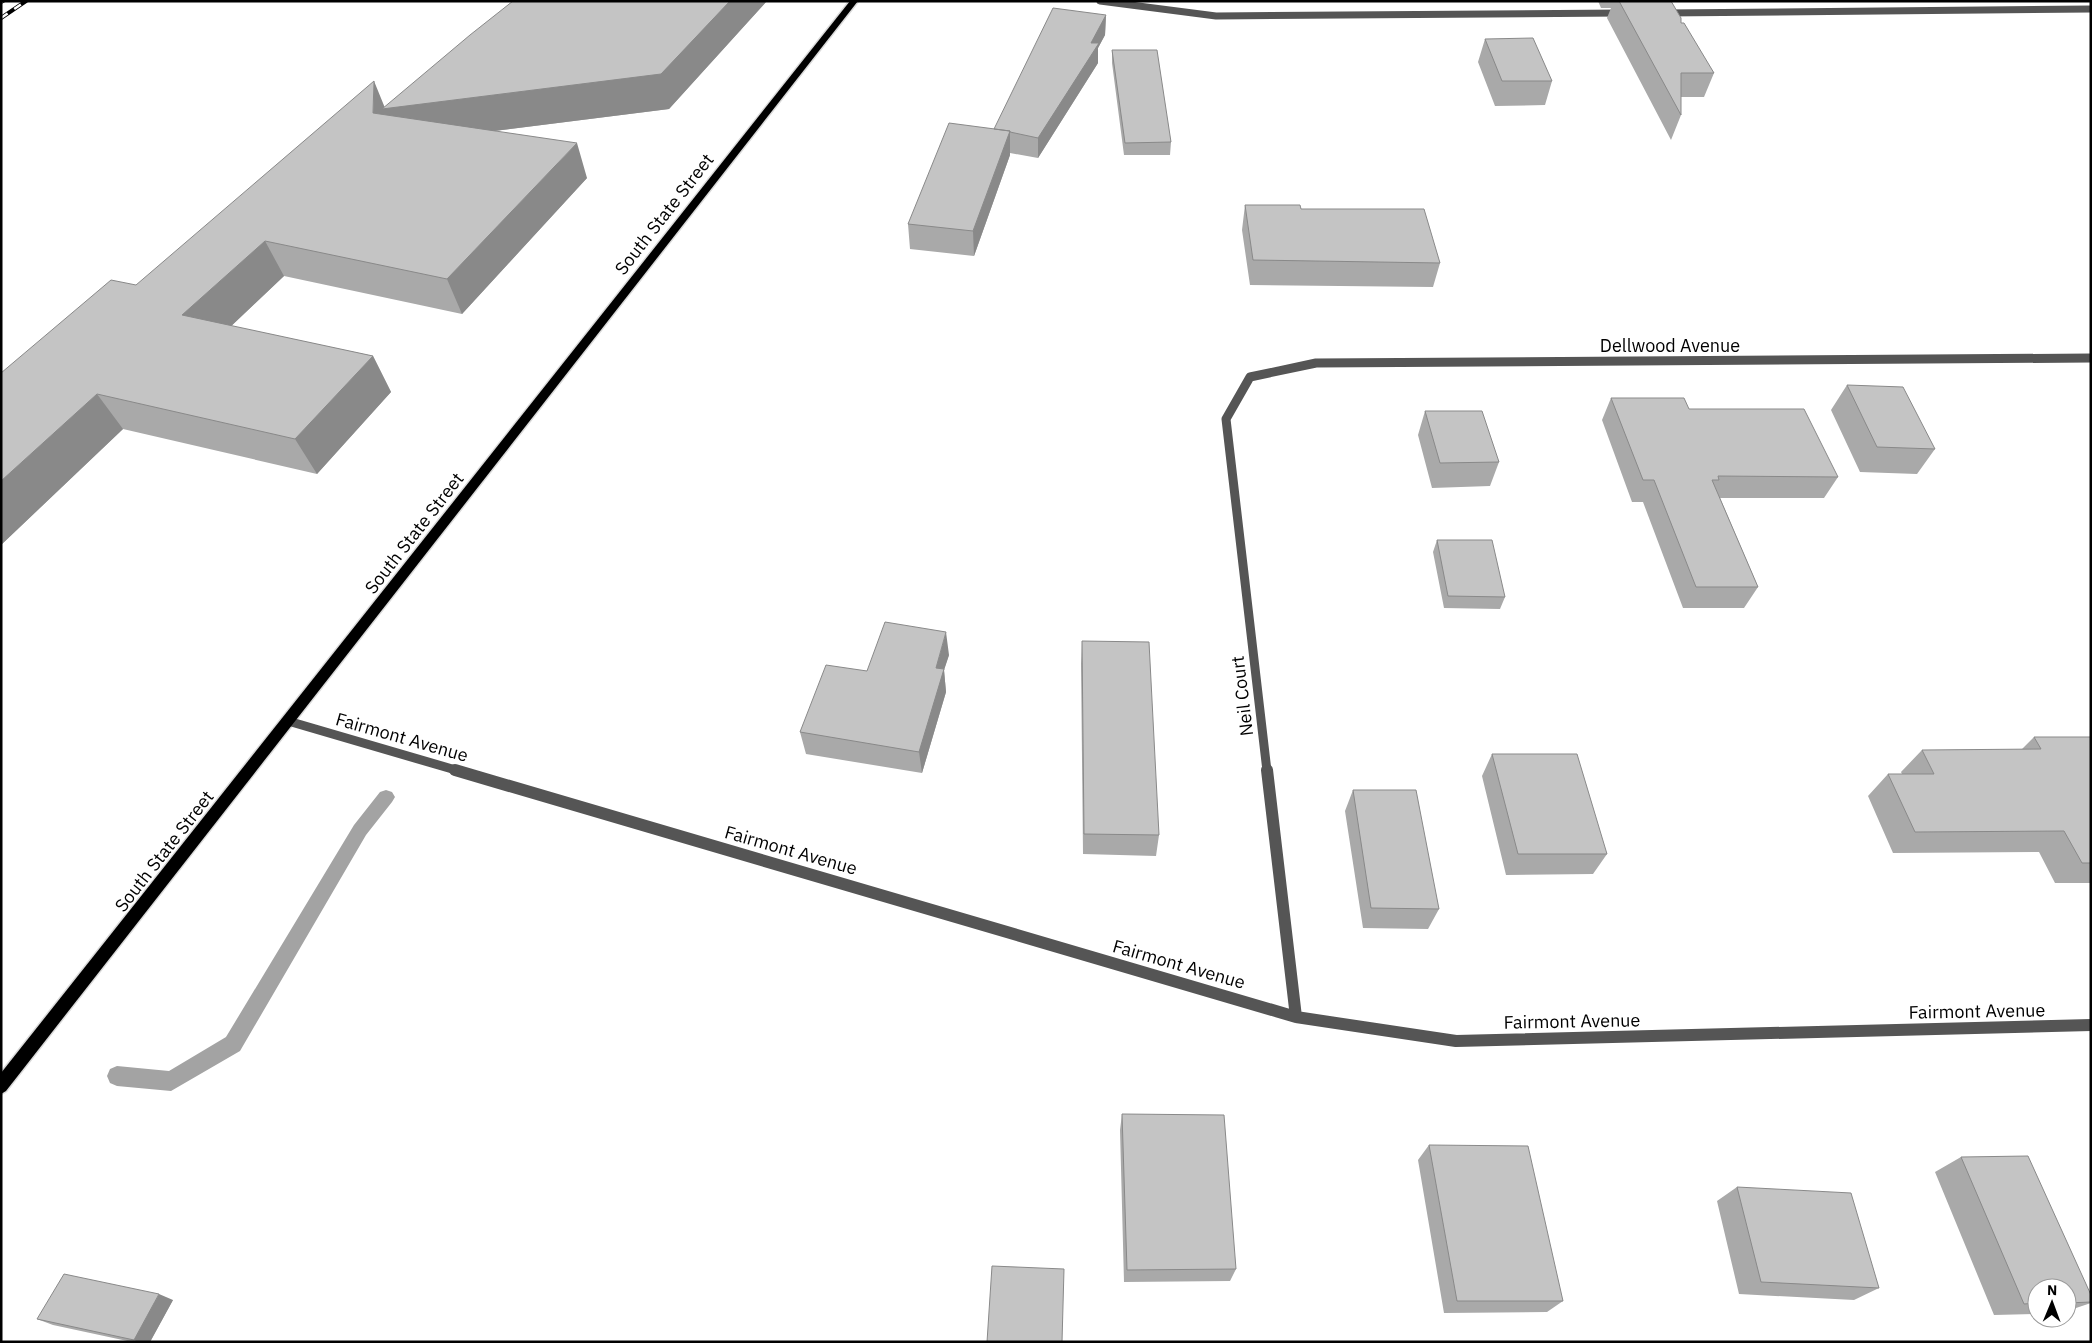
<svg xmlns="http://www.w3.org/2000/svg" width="2092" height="1343" viewBox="0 0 2092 1343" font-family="'IBM Plex Sans',sans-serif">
  <rect width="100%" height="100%" fill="#fff"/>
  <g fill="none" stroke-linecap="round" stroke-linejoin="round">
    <path fill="#a3a3a3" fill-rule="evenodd" d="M386 790 392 792 395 797 392 802 366 835 240 1051 171 1091 117 1086 110 1083 107 1076 110 1069 117 1066 169 1071 226 1037 354 825 380 792Z"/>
    <defs>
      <path id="primary" d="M850 1H858L6 1091 1 1094V1073Z"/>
    </defs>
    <use href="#primary" stroke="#dbdbdb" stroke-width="3"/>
    <path stroke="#555" stroke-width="7" d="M1100 1 1216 16 1623 13
      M1665 13 2091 9"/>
    <path stroke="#555" stroke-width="9" d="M288 721 459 771
      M1267 771 1226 419 1250 377 1316 363 2091 358"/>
    <path stroke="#555" stroke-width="12" d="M455 770 1296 1017 1456 1041 2091 1025
      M1267 770 1296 1017"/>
    <use href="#primary" fill="#000" fill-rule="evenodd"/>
    <defs>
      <path id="rail" d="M1 2 3 1
        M1 18 26 1"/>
    </defs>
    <use href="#rail" stroke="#000" stroke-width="4"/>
    <use href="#rail" stroke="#fff" stroke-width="2.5" stroke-dasharray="8" stroke-linecap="butt"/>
  </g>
  <path fill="#a9a9a9" d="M1598 1H1671L1681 23 1714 73 1704 97H1681V115L1671 140 1607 18 1611 8H1601Z
    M766 2 669 109 495 131 587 178 462 314 284 276 231 326 373 356 391 392 317 474 123 429 1 545V373L136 285Z
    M1106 15 1105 35 1098 48V63L1038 158 1010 153V155L974 256 910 249 908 224 994 129Z
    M1485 39 1552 81 1545 105 1495 106 1478 62Z
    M1112 50 1171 142 1170 155H1124L1112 63Z
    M1245 205 1301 209 1440 263 1433 287 1250 285 1242 230Z
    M1847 385 1935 449 1917 474 1860 472 1831 410Z
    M1611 398 1689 409 1838 477 1824 498H1720L1758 587 1744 608H1683L1643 502H1632L1602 420Z
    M1425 411 1499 462 1490 486 1432 488 1418 435Z
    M1437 540 1505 597 1500 609 1444 608 1433 552Z
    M1082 641 1159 835 1156 856 1083 854 1081 664Z
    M949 655 944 670 946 692 922 773 806 754 800 732 867 671Z
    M2034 737H2091V883H2055L2039 852 1893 853 1868 796 1888 774H1902L1901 772 1922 750H2021Z
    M1492 754 1607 854 1593 874 1506 875 1482 776Z
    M1353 790 1439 909 1428 929 1363 928 1345 811Z
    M1122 1114 1236 1269 1230 1281 1124 1282 1120 1130Z
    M1429 1145 1563 1301 1547 1312 1444 1313 1418 1160Z
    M1961 1157 2091 1295V1303L2067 1311V1288H2037V1314L1994 1315 1935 1172Z
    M1737 1187 1879 1288 1854 1300 1739 1294 1717 1201Z
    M173 1300 150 1342H132L53 1325 37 1319Z"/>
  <path fill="#898989" d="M730 1H766V2L669 109 397 143 373 113 374 81 385 108Z
    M1106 15 1105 35 1098 48V63L1038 158V138Z
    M1010 131V155L974 256 973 231Z
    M577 143 587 178 462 314 447 279Z
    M265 241 284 276 205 351 182 315Z
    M373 356 391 392 317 474 295 439Z
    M97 394 123 429 1 545V481Z
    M946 632 949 655 944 670 946 692 922 773 919 752 936 668Z
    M159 1294 173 1300 150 1342H139L134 1340Z"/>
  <path fill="#c4c4c4" stroke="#898989" d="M513 1H730L661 74 382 109 470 35Z
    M1619 1H1671L1681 18V23H1684L1714 73H1681V115Z
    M1053 8 1106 15 1091 43H1099L1038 138 1010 132V131L994 129Z
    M1533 38 1552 81H1502L1485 39Z
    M1112 50H1157L1171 142 1125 143Z
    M374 81 373 113 577 143 447 279 265 241 182 315 373 356 295 439 97 394 1 481V373L111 280 136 285Z
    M949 123 1010 131 973 231 908 224Z
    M1245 205H1300L1301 209H1424L1440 263 1253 260Z
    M1847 385 1903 387 1935 449 1877 447Z
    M1611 398H1684L1689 409H1804L1838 477 1718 476 1719 480H1712L1758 587H1696L1654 480H1643Z
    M1425 411H1482L1499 462 1440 463Z
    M1437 540H1492L1505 597 1448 596Z
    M885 622 946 632 936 668 944 669 919 752 800 732 826 665 867 671Z
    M1082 641 1149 642 1159 835 1084 834Z
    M2034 737H2091V863H2082L2064 831 1915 832 1888 774H1934L1922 750 2041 749Z
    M1492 754H1577L1607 854H1518Z
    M1353 790H1416L1439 909 1371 908Z
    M1122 1114 1224 1115 1236 1269 1127 1270Z
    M1429 1145 1528 1146 1563 1301H1457Z
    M2028 1156 2091 1295V1302L2067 1303V1288H2037V1303L2024 1304 1961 1157Z
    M1737 1187 1851 1193 1879 1288 1761 1282Z
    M992 1266 1064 1269 1062 1342H987Z
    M64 1274 159 1294 134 1340 37 1319Z"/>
  <g text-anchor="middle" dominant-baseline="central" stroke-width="4" stroke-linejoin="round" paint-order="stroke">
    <g font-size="18" fill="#000" stroke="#fff">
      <text transform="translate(664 214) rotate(-52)">South State Street</text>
      <text x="1670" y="345">Dellwood Avenue</text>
      <text transform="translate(414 533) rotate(-52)">South State Street</text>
      <text transform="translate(1242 696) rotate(-97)">Neil Court</text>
      <text transform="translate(402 737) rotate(16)">Fairmont Avenue</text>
      <text transform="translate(791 850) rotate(16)">Fairmont Avenue</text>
      <text transform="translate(164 851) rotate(-52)">South State Street</text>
      <text transform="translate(1179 964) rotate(16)">Fairmont Avenue</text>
      <text transform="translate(1977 1011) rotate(-1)">Fairmont Avenue</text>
      <text transform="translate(1572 1021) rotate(-1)">Fairmont Avenue</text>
    </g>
  </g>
  <rect width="2092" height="1343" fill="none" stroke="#000000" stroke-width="5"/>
  <g transform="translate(2052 1303) rotate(1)"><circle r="24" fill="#ffffff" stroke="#999999"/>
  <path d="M0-4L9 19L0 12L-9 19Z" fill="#000000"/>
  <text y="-8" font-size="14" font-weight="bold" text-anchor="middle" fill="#000000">N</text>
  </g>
</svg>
